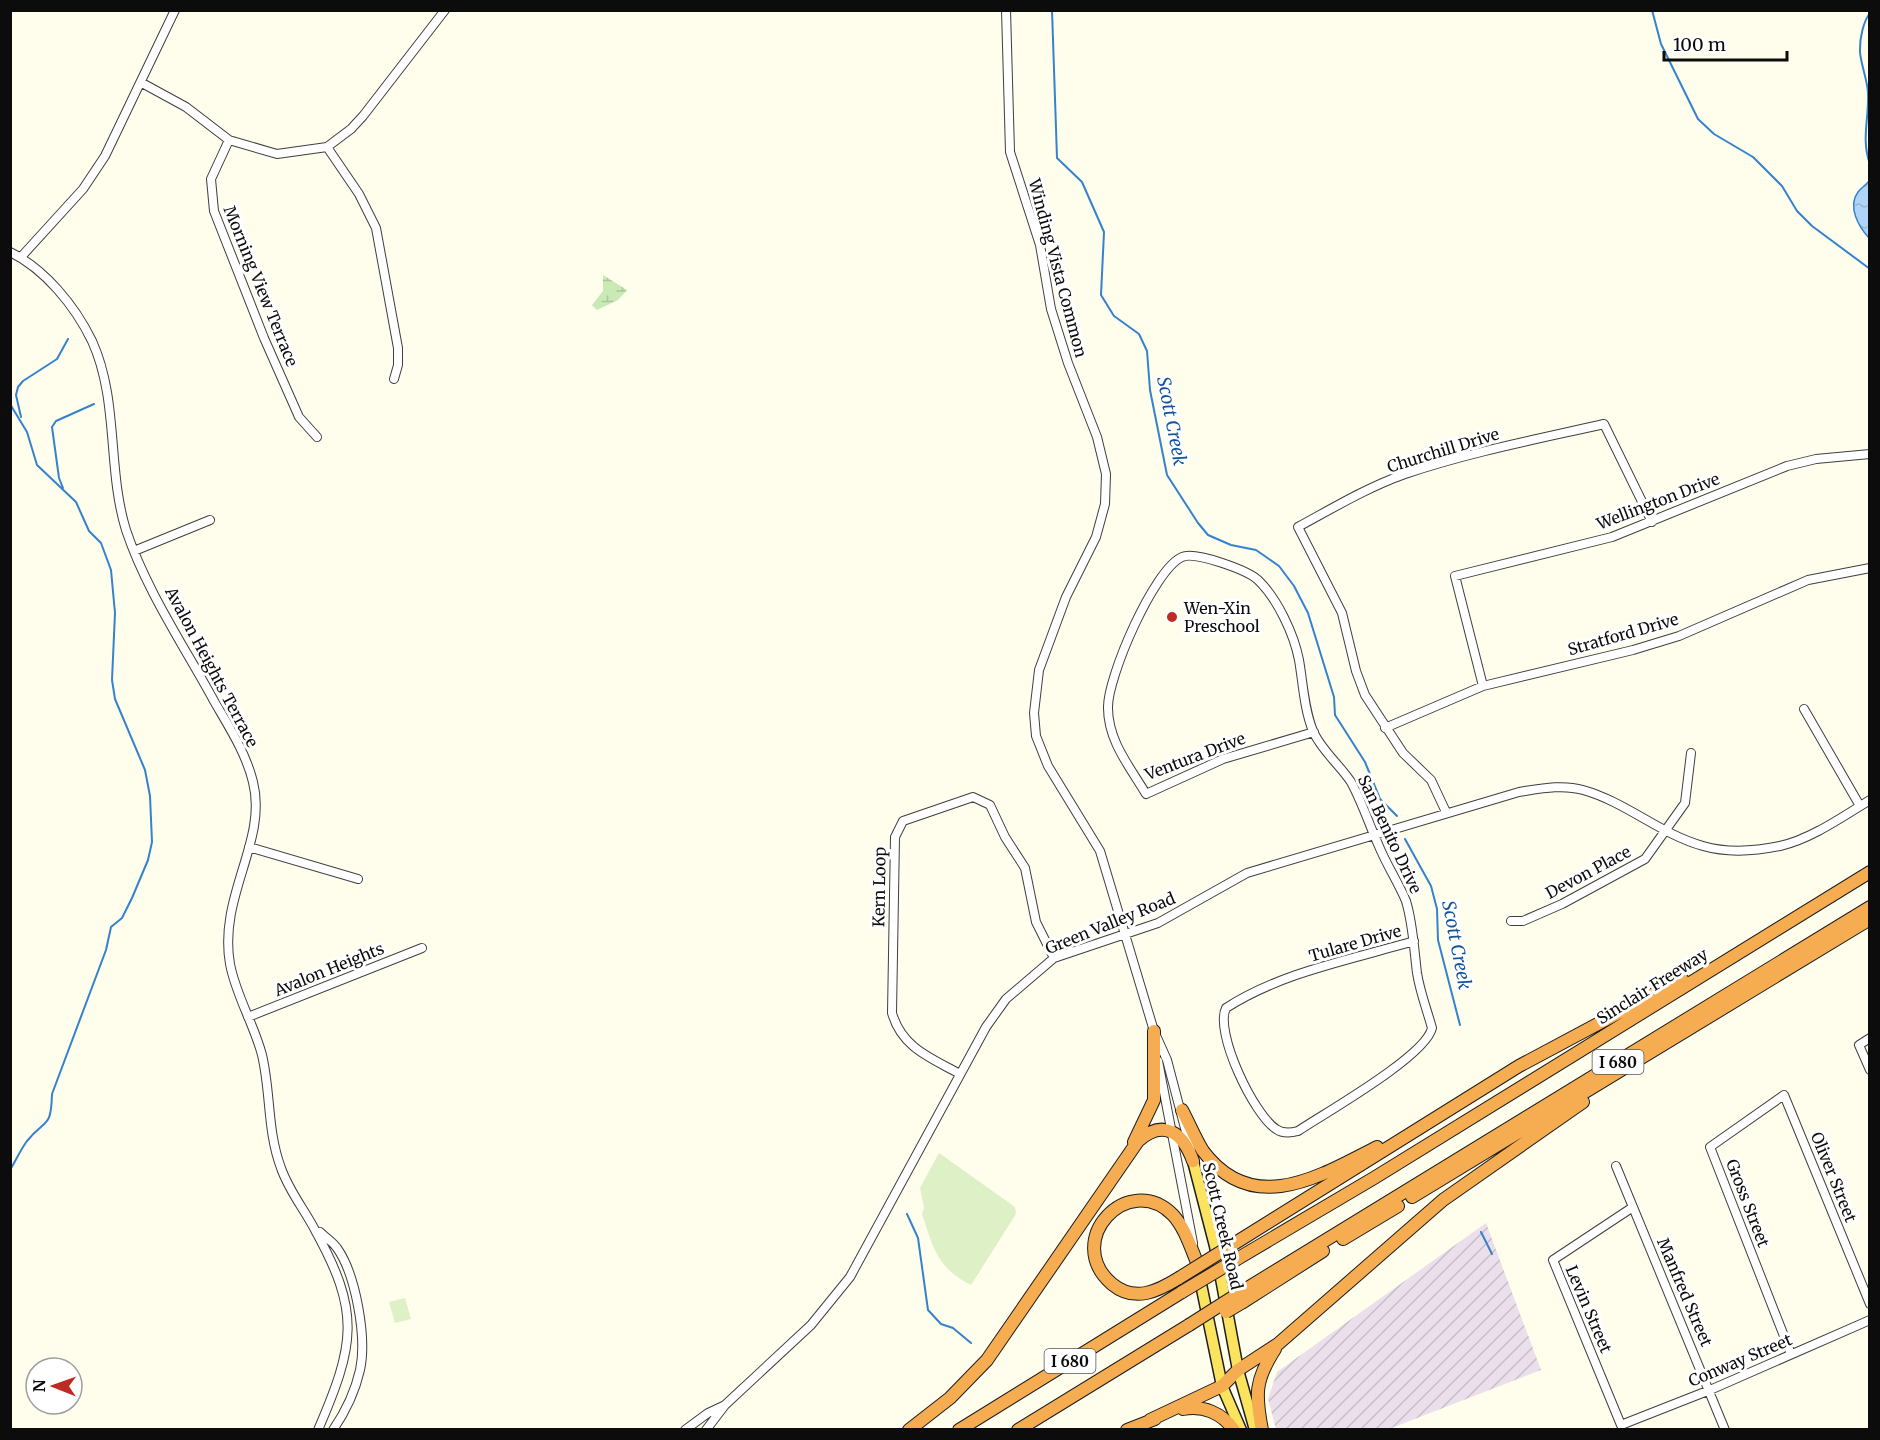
<svg xmlns="http://www.w3.org/2000/svg" width="1880" height="1440" viewBox="0 0 1880 1440" font-family="Merriweather,serif">
  <defs>
    <pattern id="industrial-furrows" width="10" height="10" patternUnits="userSpaceOnUse" patternTransform="scale(1.5)"><rect width="10" height="10" fill="#ebdfeb"/><path d="M-1 1l2-2M0 10L10 0M9 11l2-2" fill="none" stroke="#c8bec8"/></pattern>
    <pattern id="wetland-marsh" width="20" height="14" patternUnits="userSpaceOnUse" patternTransform="scale(1.5)"><rect width="20" height="14" fill="#cae9b4"/><path d="M1 5h8M5 5V1M11 12h8M15 12V8" fill="none" stroke="#acc79a"/></pattern>
    <pattern id="water-ripples" width="26" height="14" patternUnits="userSpaceOnUse" patternTransform="scale(1.5)"><rect width="26" height="14" fill="#afd4f7"/><path d="M2 4q2-2 4 0t4 0M15 11q2-2 4 0t4 0" fill="none" stroke="#95b5d3"/></pattern>
  </defs>
  <rect width="100%" height="100%" fill="#fffdeb"/>
  <path fill="url(#industrial-furrows)" d="M1486 1223 1541 1370 1389 1429H1276L1268 1399 1277 1372Z"/>
  <path fill="url(#wetland-marsh)" d="M603 275 627 290 618 300 597 310 592 305 603 291Z"/>
  <path fill="#ddf0c6" d="M939 1153 1015 1207 1016 1214 971 1285C937 1268 933 1247 922 1214L924 1208 920 1188Z
    M405 1298 411 1319 395 1323 389 1302Z"/>
  <path fill="url(#water-ripples)" stroke="#3582ce" stroke-width="1.5" d="M1869 181V238C1859 227 1847 207 1858 192 1861 188 1866 185 1869 181Z"/>
  <g fill="none" stroke-linecap="round" stroke-linejoin="round">
    <path stroke="#3582ce" stroke-width="2" d="M1052 10 1057 158 1082 182 1104 232 1101 295 1114 316 1139 334 1147 351 1150 390 1167 475 1198 523 1208 535 1231 545 1256 550 1279 566 1294 586 1308 613 1334 697 1335 715 1365 762 1380 799 1397 816
      M1652 10 1661 44 1698 119 1714 134 1753 157 1782 186 1797 211 1812 226 1870 269
      M1870 13C1863 22 1860 38 1860 49 1859 60 1868 80 1868 94 1869 119 1861 140 1870 164
      M10 404 27 432 37 465 76 502 89 531 101 543 111 570 115 613 112 680 115 699 145 770 150 796 152 842 148 860 132 898 122 918 111 927 106 950 52 1094C51 1129 46 1118 27 1141 21 1149 16 1160 10 1170
      M21 417 16 395 18 387 23 381 57 359 68 339
      M63 488 59 478 52 427 56 421 94 404
      M1405 839 1431 886 1437 909 1438 940 1460 1025
      M907 1214 918 1238 928 1310 941 1324 953 1328 971 1343
      M1481 1232 1492 1254"/>
    <defs>
      <path id="minor" d="M1006 10 1010 152 1040 245 1051 309 1068 363 1097 437 1106 474 1105 504 1096 537 1066 597 1039 670 1034 713 1036 736 1048 766 1100 851 1154 1031 1167 1060 1191 1151
        M142 83 186 107 229 140 277 154 327 147 351 129 363 116 445 10
        M229 140 211 179 214 211 264 338 299 417 317 437
        M327 147 359 194 376 228 398 348V365L394 379
        M10 252C45 269 75 306 92 341 119 400 107 469 126 530 146 590 184 646 214 701 229 727 246 753 253 782 268 841 218 896 230 964 236 996 254 1024 262 1055 271 1093 267 1131 281 1168 289 1191 304 1209 315 1230 361 1313 355 1344 318 1430
        M21 257 83 189 105 156 175 10
        M134 551 210 520
        M1483 686 1455 576 1612 537 1787 466 1816 459 1870 454
        M1804 709 1860 806
        M1385 728 1483 686 1633 650 1679 636 1808 580 1870 568
        M1314 732 1223 759 1146 794C1130 767 1108 741 1108 708 1107 678 1154 569 1182 557 1195 551 1247 570 1258 580 1277 598 1294 634 1299 660 1303 683 1304 709 1313 731 1321 750 1340 765 1351 782 1362 802 1369 824 1378 844 1386 864 1398 882 1406 901 1413 924 1414 949 1417 973 1420 992 1427 1010 1432 1028 1426 1056 1325 1113 1298 1131 1291 1133 1283 1134 1276 1129 1254 1115 1214 1032 1226 1008 1282 972 1350 960 1414 941
        M1446 812 1431 780 1403 753 1365 695 1356 671 1342 613 1298 527C1333 508 1368 487 1405 474 1470 452 1538 439 1604 424L1652 522
        M249 847 358 879
        M1511 921H1523L1562 904 1645 859 1685 803 1691 753
        M248 1017 422 948
        M1870 1038 1859 1045 1870 1070
        M1158 1061 1193 1243
        M960 1074C931 1058 902 1048 892 1013L895 837 903 821 973 797 990 805 1005 837 1025 868 1036 922 1054 958
        M1616 1166 1725 1430
        M1633 1207 1553 1260 1621 1425 1710 1390 1870 1320
        M320 1232C325 1237 333 1242 337 1248 356 1275 367 1338 360 1370 355 1392 346 1411 333 1430
        M1791 1354 1710 1147 1784 1095 1870 1304
        M685 1430 708 1413 725 1405
        M706 1430 725 1405 811 1325 850 1277 986 1027 1006 999 1054 958 1158 923 1247 873 1519 792C1539 789 1562 784 1583 790 1626 802 1660 834 1703 846 1727 853 1756 851 1780 846 1811 839 1842 817 1870 800"/>
      <path id="major" d="M1193 1161 1215 1246 1238 1370 1255 1430
        M1196 1260 1222 1386 1241 1430"/>
      <path id="highway" d="M1182 1110C1189 1123 1195 1138 1203 1151 1253 1218 1320 1176 1377 1147
        M1134 1142 1154 1100V1031
        M1412 1197 1870 919
        M1343 1239 1398 1206
        M1232 1245 1519 1066 1682 979
        M1237 1259 1374 1178 1870 872
        M1179 1278C1158 1291 1135 1303 1112 1284 1062 1241 1128 1170 1173 1215 1184 1227 1190 1245 1196 1260
        M1241 1292 1870 907
        M1243 1302 1323 1251
        M1183 1409C1203 1405 1222 1413 1234 1430
        M1150 1420 1222 1386 1238 1370 1278 1344 1443 1200 1583 1102
        M909 1430 950 1398 987 1360 1138 1141C1164 1118 1183 1133 1193 1161
        M959 1430 1182 1292
        M1018 1430 1189 1325
        M1127 1430 1155 1419
        M1262 1430C1255 1394 1255 1380 1275 1349"/>
    </defs>
    <use href="#minor" stroke="#3f3f3f" stroke-width="10"/>
    <use href="#major" stroke="#1d1d1d" stroke-width="13"/>
    <use href="#highway" stroke="#1d1d1d" stroke-width="14"/>
    <use href="#minor" stroke="#fff" stroke-width="8"/>
    <use href="#major" stroke="#fae45f" stroke-width="10"/>
    <use href="#highway" stroke="#f6ad51" stroke-width="12"/>
    <defs>
      <path id="highway-bridge" d="M1179 1278 1232 1245
        M1182 1292 1237 1259
        M1226 1312 1243 1302
        M1189 1325 1241 1292"/>
    </defs>
    <use href="#highway-bridge" stroke="#1d1d1d" stroke-width="14" stroke-linecap="butt"/>
    <use href="#highway-bridge" stroke="#f6ad51" stroke-width="12"/>
  </g>
  <circle fill="#bd2b23" stroke="#fff" stroke-width="2" cx="1172" cy="617" r="6"/>
  <g text-anchor="middle" dominant-baseline="central" stroke-width="6" stroke-linejoin="round" paint-order="stroke">
    <g fill="#fff" stroke="#555" stroke-width="1.5">
      <rect x="1592.5" y="1050" width="51" height="24" rx="4.5"/>
      <rect x="1044.5" y="1349" width="51" height="24" rx="4.5"/>
    </g>
    <g font-size="15" font-weight="bold" fill="#0c0c0c">
      <text x="1618" y="1062">I 680</text>
      <text x="1070" y="1361">I 680</text>
    </g>
    <g font-size="16" fill="#0c0c0c" stroke="#fff">
      <text transform="translate(1058 268) rotate(75)">Winding Vista Common</text>
      <text transform="translate(261 286) rotate(68)">Morning View Terrace</text>
      <text transform="translate(1443 450) rotate(-17)">Churchill Drive</text>
      <text transform="translate(1658 501) rotate(-21)">Wellington Drive</text>
      <text transform="translate(1623 634) rotate(-16)">Stratford Drive</text>
      <text transform="translate(212 667) rotate(62)">Avalon Heights Terrace</text>
      <text transform="translate(1195 756) rotate(-21)">Ventura Drive</text>
      <text transform="translate(1390 834) rotate(65)">San Benito Drive</text>
      <text transform="translate(1588 872) rotate(-28)">Devon Place</text>
      <text transform="translate(879 887) rotate(-89)">Kern Loop</text>
      <text transform="translate(1110 923) rotate(-22)">Green Valley Road</text>
      <text transform="translate(1355 943) rotate(-16)">Tulare Drive</text>
      <text transform="translate(329 969) rotate(-22)">Avalon Heights</text>
      <text transform="translate(1652 986) rotate(-32)">Sinclair Freeway</text>
      <text transform="translate(1834 1177) rotate(68)">Oliver Street</text>
      <text transform="translate(1748 1203) rotate(69)">Gross Street</text>
      <text transform="translate(1223 1226) rotate(77)">Scott Creek Road</text>
      <text transform="translate(1685 1292) rotate(67)">Manfred Street</text>
      <text transform="translate(1589 1309) rotate(67)">Levin Street</text>
      <text transform="translate(1740 1360) rotate(-23)">Conway Street</text>
    </g>
    <g font-size="16" fill="#0c0c0c" stroke="#fff" text-anchor="start">
      <text x="1184" y="608">Wen-Xin<tspan x="1184" dy="18">Preschool</tspan></text>
    </g>
    <g font-size="18" font-style="italic" fill="#14549e" stroke="#fff">
      <text transform="translate(1172 421) rotate(79)">Scott Creek</text>
      <text transform="translate(1457 945) rotate(79)">Scott Creek</text>
    </g>
  </g>
  <rect width="1880" height="1440" fill="none" stroke="#0c0c0c" stroke-width="24"/>
  <g transform="translate(54 1386) rotate(271)"><circle r="28" fill="#ffffff" stroke="#9e9e9e" stroke-width="1.5"/>
  <path d="M0-4.5L10 22L0 15L-10 22Z" fill="#bd2b23"/>
  <text y="-9" font-size="16" font-weight="bold" text-anchor="middle" fill="#0c0c0c">N</text>
  </g>
  <path d="M1664 51v9h123v-9" fill="none" stroke="#0c0c0c" stroke-width="3"/>
  <text x="1673" y="51" font-size="18" fill="#0c0c0c" stroke="#ffffff" stroke-width="4.5" paint-order="stroke">100 m</text>
</svg>
